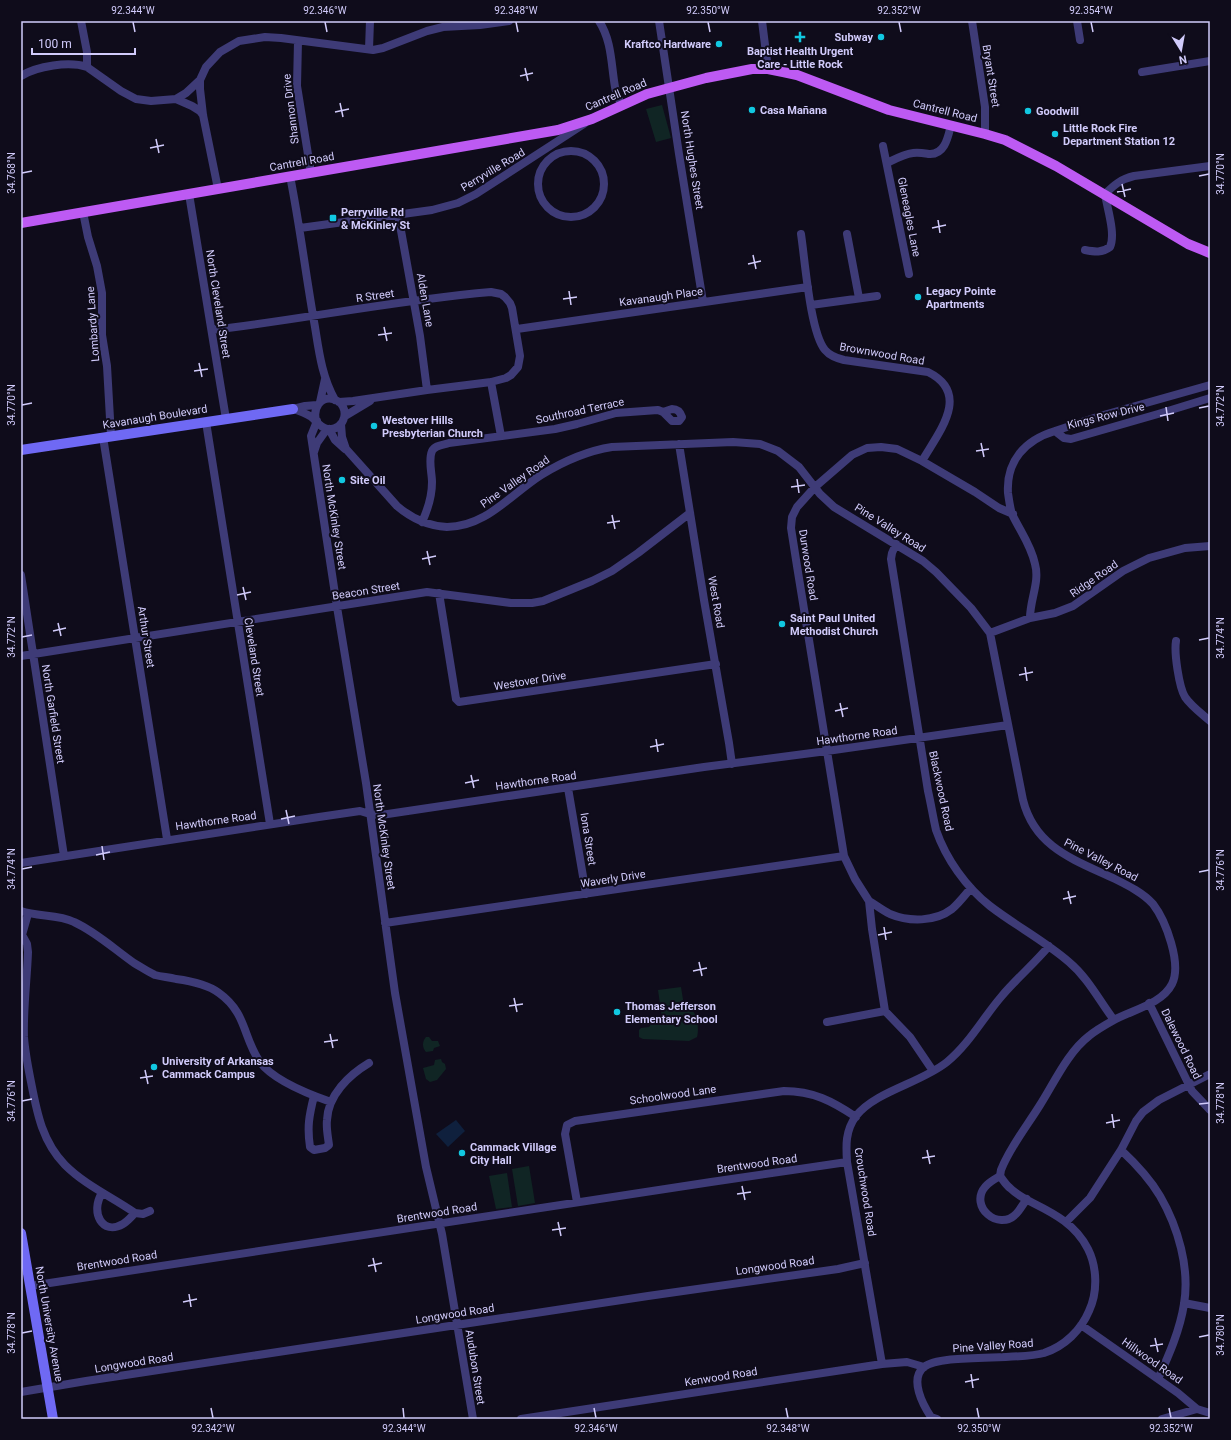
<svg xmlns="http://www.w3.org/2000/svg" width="1231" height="1440" viewBox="0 0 1231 1440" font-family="Roboto,sans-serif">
  <rect width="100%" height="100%" fill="#0f0c1b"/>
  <path fill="#102524" d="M662 105 671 138 656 142 646 109Z
    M681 987 685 1012 692 1010C698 1016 699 1030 697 1037L689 1041 643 1039 639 1037V1030L641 1028 649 1027 655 1018H662L658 990Z
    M426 1037H429L432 1041H438L440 1046 434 1048 433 1051 426 1052C422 1048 422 1041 426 1037Z
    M441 1059 442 1062 445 1064 446 1069 437 1080 430 1082 426 1079 423 1068 434 1065 435 1060Z
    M529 1166 535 1203 518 1206 512 1169Z
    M507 1173 512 1207 496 1209 489 1176Z"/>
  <path fill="#0f203d" d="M456 1120 465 1131 448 1147 436 1134Z"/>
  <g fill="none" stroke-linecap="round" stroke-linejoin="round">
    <path stroke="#3e3b77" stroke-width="8" d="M81 21 87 52V67
      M599 21C612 41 611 64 615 87 616 93 619 99 621 105
      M659 21 679 154 703 302
      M762 21 768 69
      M972 21 985 107V134
      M1077 21 1080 40
      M298 41 297 86 311 173
      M369 49 370 21
      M1142 72 1210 61
      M21 76C37 66 69 61 87 67L121 91 136 99 151 101 176 99 192 106 200 111 203 115
      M176 99 186 93 200 80
      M883 146 909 274
      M538 184a33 33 0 1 1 66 0a33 33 0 1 1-66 0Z
      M887 163C895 159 904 154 913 153 918 152 923 153 929 154 945 155 948 137 951 125
      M290 176C300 226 306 277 315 327 319 352 322 377 335 400
      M218 189 203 115 200 89V80L206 67 220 52 239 41 265 37 281 38 373 50 383 48 427 31 443 27 480 25 509 21
      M189 194 226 419
      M83 212 88 237 97 266 102 293V335L107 366 111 436
      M398 214 420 336 427 390
      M300 228 432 210 458 203 476 194 584 124
      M801 234C805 260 810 332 825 350 830 356 836 358 844 360L928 372C972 394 938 433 922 461
      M847 234 859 298
      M1085 250C1095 252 1102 253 1110 247 1116 234 1107 208 1105 194 1114 185 1121 179 1134 176L1210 166
      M811 305 877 296
      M517 329 808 287
      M212 330C305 319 397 300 491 292L501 294 505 297 510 303 512 308 520 356 518 367 511 375 506 378 491 382 427 390 353 401 339 402
      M491 382 501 436
      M320 402 325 379
      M293 409C299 411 305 413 310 416 316 420 319 427 327 429 346 432 352 404 333 399 320 396 313 409 316 420
      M293 409 305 406 317 405
      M672 409C677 409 680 411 682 417L679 421H672L663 412Z
      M345 416 370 401
      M317 421 311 436 337 607 366 783 395 993 426 1167 442 1234 473 1419
      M206 422 270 824
      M341 424 342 437 346 449 397 506C411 518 427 526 447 527 486 527 511 494 541 475 564 461 586 451 612 447L733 442 760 444 778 451 799 467 820 494 834 507 923 561 936 572 971 608 990 633 1023 800C1035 848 1075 860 1115 879 1129 886 1143 893 1153 904 1166 921 1182 964 1172 984 1162 1004 1132 1010 1114 1020 1105 1025 1096 1030 1089 1036 1068 1052 1054 1083 1040 1105 1027 1126 1010 1147 1001 1170L1000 1176C1003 1180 1006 1185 1010 1188 1016 1194 1025 1199 1033 1203 1055 1214 1076 1225 1088 1249 1097 1267 1098 1292 1089 1311 1081 1330 1065 1346 1044 1353 1018 1361 940 1353 924 1367 909 1379 923 1405 931 1417L937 1419
      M329 429 335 440 345 449
      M1055 431 1100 416 1210 385
      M103 437 167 839
      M679 444 704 600 729 743 732 764
      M314 452 317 443 327 429
      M422 522C428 509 432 497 432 482 432 473 428 460 432 451 435 445 443 445 449 443L555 429 577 424 616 413 658 410 663 412
      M896 544 892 553 891 559 928 791C931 804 933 817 936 830 946 859 966 887 990 906 1016 926 1045 941 1069 962 1088 978 1099 1000 1114 1020
      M21 575 64 856
      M439 593 456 699 459 702 716 664
      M1030 618C1030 599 1040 582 1035 564 1031 545 1020 531 1012 514 1010 508 1009 500 1008 493 1006 461 1025 440 1055 431L1064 438 1071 439 1158 414 1210 398
      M990 633 1030 618 1055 613 1073 606 1123 571 1149 558 1185 548 1210 546
      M1176 641C1174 653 1179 687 1185 697 1191 706 1202 714 1210 721
      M21 656 427 592 511 603H532L543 601 592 581 612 571 638 553 690 513
      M568 788 586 894
      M21 863 319 817 360 811 370 814 381 815 704 767 827 751 1008 725
      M869 901C876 905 882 910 890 914 909 922 935 922 952 909 959 903 965 895 971 888
      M21 911C38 917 58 914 74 922 96 932 114 949 134 963 141 967 148 972 155 975 162 977 169 977 176 979 191 981 207 984 219 993 247 1013 243 1038 260 1062 273 1080 311 1095 331 1102
      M385 923 844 856
      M21 933 27 944 28 952C27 980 23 1009 24 1037 25 1052 28 1067 31 1082 37 1113 42 1141 65 1165 85 1185 112 1197 135 1213L143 1214 150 1211
      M22 935 28 914
      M1149 1003 1192 1091 1210 1110
      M827 1022 885 1011
      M933 1071 910 1037 885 1011 872 929 869 901 855 879 844 856 797 566 791 528 792 517 797 507 815 487 852 455 867 448 881 447 897 449 922 461 975 492 999 508 1013 514
      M314 1096C309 1116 307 1127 310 1147L314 1150 325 1148 329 1145C328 1137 326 1128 327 1120 328 1095 349 1075 369 1063
      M1121 1150C1135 1163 1150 1179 1160 1196 1178 1227 1190 1268 1184 1304 1180 1330 1169 1355 1158 1379
      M1000 1176C995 1179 989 1182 985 1187 969 1206 998 1232 1016 1214 1020 1210 1023 1204 1027 1199
      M102 1193C90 1212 102 1236 123 1224 128 1221 131 1217 135 1213
      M577 1202 565 1134 567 1125 575 1121 784 1091C813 1091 832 1101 856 1117
      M1066 1222 1090 1198 1121 1150 1136 1121 1143 1112 1159 1100 1210 1074
      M30 1286 711 1182 847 1162
      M1184 1303 1210 1308
      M1081 1325 1178 1393 1197 1409 1210 1413
      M882 1364 847 1162C846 1146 845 1131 856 1116 876 1091 921 1083 947 1062 969 1044 983 1018 1001 997 1016 979 1034 964 1049 946
      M21 1392 86 1381 648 1296 838 1269 865 1263
      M521 1419 882 1364 907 1362 924 1367
      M1162 1419 1197 1409"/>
    <path stroke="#6f69f4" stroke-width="10" d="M21 450 293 409
      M21 1233 53 1419"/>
    <path stroke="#bd5af3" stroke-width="10" d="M21 223 558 130 592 119 647 94 706 78 752 69H768L783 72 797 75 889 110 985 134 1005 140 1056 166 1188 244 1210 253"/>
  </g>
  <path fill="none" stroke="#d1cbfb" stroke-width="1.5" d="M133 22 135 32M325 22 327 32M516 22 518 32M708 22 710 32M899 22 901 32M1091 22 1093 32M525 68 528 81M520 76 533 73M340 103 343 117M335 112 349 109M156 139 159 153M150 148 164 145M22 173 32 171M1199 176 1209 174M1122 184 1125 197M1117 192 1131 189M938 220 940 233M932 228 946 225M753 255 756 269M748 264 761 261M569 291 571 305M563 299 577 297M384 327 387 341M378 335 392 333M199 363 202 377M194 371 208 369M22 405 32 403M1166 407 1168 421M1199 408 1209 406M1160 416 1174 413M981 443 984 457M976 451 989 449M797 479 799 493M791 487 805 485M612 515 615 529M607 523 620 521M427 551 430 565M422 559 436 556M243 587 246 600M237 595 251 592M58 623 61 636M53 631 66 628M22 637 32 635M1199 640 1209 638M1025 667 1027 681M1019 675 1033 672M840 703 843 717M835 711 848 708M656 739 658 752M650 747 664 744M471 775 474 788M465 783 479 780M286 810 289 824M281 819 295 816M102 846 104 860M96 855 110 852M22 869 32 867M1199 872 1209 870M1068 891 1071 904M1063 899 1076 896M884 927 886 940M878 935 892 932M699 962 702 976M693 971 707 968M514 998 517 1012M509 1006 523 1004M330 1034 333 1048M324 1042 338 1040M145 1070 148 1084M140 1078 153 1076M22 1101 32 1099M1199 1104 1209 1103M1112 1114 1114 1128M1106 1123 1120 1120M927 1150 930 1164M922 1158 935 1156M742 1186 745 1200M737 1194 751 1192M558 1222 561 1236M552 1230 566 1228M373 1258 376 1272M368 1266 382 1263M189 1294 191 1307M183 1302 197 1299M22 1333 32 1331M1199 1337 1209 1335M1155 1338 1158 1352M1150 1346 1163 1344M971 1374 973 1388M965 1382 979 1379M211 1408 213 1418M403 1408 404 1418M594 1408 596 1418M786 1408 788 1418M977 1408 979 1418M1169 1408 1171 1418"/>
  <g fill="#11c8e1" stroke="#0f0c1b" stroke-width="1.5">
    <path d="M798 31h4v4h4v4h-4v4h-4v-4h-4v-4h4z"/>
    <circle cx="881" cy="37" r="4"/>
    <circle cx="719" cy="44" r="4"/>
    <circle cx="752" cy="110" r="4"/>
    <circle cx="1028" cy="111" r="4"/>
    <circle cx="1055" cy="134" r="4"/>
    <rect x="329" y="214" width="8" height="8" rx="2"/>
    <circle cx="918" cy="297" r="4"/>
    <circle cx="374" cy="426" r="4"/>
    <circle cx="342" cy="480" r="4"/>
    <circle cx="782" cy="624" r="4"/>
    <circle cx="617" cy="1012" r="4"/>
    <circle cx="154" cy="1067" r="4"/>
    <circle cx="462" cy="1153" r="4"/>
  </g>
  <g text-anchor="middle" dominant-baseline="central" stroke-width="4" stroke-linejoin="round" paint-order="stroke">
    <g font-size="11" font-weight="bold" fill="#d1cbfb" stroke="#0f0c1b" text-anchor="start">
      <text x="873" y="37" text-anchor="end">Subway</text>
      <text x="711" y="44" text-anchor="end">Kraftco Hardware</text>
      <text x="800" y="51" text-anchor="middle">Baptist Health Urgent<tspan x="800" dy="13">Care - Little Rock</tspan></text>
      <text x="760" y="110">Casa Mañana</text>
      <text x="1036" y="111">Goodwill</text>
      <text x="1063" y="128">Little Rock Fire<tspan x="1063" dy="13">Department Station 12</tspan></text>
      <text x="341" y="212">Perryville Rd<tspan x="341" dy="13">&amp; McKinley St</tspan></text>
      <text x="926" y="291">Legacy Pointe<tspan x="926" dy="13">Apartments</tspan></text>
      <text x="382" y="420">Westover Hills<tspan x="382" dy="13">Presbyterian Church</tspan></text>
      <text x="350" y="480">Site Oil</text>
      <text x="790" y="618">Saint Paul United<tspan x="790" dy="13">Methodist Church</tspan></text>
      <text x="625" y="1006">Thomas Jefferson<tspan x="625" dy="13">Elementary School</tspan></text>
      <text x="162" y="1061">University of Arkansas<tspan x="162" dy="13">Cammack Campus</tspan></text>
      <text x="470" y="1147">Cammack Village<tspan x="470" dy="13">City Hall</tspan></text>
    </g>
    <g font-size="11" fill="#d1cbfb" stroke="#0f0c1b">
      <text transform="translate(991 76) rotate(81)">Bryant Street</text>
      <text transform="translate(616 95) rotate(-23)">Cantrell Road</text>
      <text transform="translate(291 109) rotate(-97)">Shannon Drive</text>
      <text transform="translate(945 111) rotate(14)">Cantrell Road</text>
      <text transform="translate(692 160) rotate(81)">North Hughes Street</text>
      <text transform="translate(302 162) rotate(-10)">Cantrell Road</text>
      <text transform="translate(493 170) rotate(-31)">Perryville Road</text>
      <text transform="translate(909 217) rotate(79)">Gleneagles Lane</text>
      <text transform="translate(375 296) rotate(-8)">R Street</text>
      <text transform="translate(661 297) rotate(-8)">Kavanaugh Place</text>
      <text transform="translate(425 300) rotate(80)">Alden Lane</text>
      <text transform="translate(218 304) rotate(81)">North Cleveland Street</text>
      <text transform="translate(93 324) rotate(-94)">Lombardy Lane</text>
      <text transform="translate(882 354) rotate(10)">Brownwood Road</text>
      <text transform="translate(580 411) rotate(-12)">Southroad Terrace</text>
      <text transform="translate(1106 416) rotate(-14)">Kings Row Drive</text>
      <text transform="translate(155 417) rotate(-9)">Kavanaugh Boulevard</text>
      <text transform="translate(515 482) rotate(-35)">Pine Valley Road</text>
      <text transform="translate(334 517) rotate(81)">North McKinley Street</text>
      <text transform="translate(890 528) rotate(32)">Pine Valley Road</text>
      <text transform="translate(808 565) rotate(81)">Durwood Road</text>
      <text transform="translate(1094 579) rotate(-35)">Ridge Road</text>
      <text transform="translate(366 591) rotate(-9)">Beacon Street</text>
      <text transform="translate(716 602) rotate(80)">West Road</text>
      <text transform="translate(146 637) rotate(81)">Arthur Street</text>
      <text transform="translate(254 657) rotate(81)">Cleveland Street</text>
      <text transform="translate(530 681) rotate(-9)">Westover Drive</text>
      <text transform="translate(53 714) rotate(81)">North Garfield Street</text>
      <text transform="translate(857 736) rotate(-8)">Hawthorne Road</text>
      <text transform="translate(536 781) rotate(-8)">Hawthorne Road</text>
      <text transform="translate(941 791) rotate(78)">Blackwood Road</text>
      <text transform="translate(216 821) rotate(-8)">Hawthorne Road</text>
      <text transform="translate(384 837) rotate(82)">North McKinley Street</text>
      <text transform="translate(588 839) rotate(81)">Iona Street</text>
      <text transform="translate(1101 860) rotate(27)">Pine Valley Road</text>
      <text transform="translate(613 879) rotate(-9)">Waverly Drive</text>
      <text transform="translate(1181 1044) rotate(64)">Dalewood Road</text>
      <text transform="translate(673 1095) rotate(-8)">Schoolwood Lane</text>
      <text transform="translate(757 1164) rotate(-8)">Brentwood Road</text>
      <text transform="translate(865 1192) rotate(81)">Crouchwood Road</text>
      <text transform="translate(437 1213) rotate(-9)">Brentwood Road</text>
      <text transform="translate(117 1261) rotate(-9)">Brentwood Road</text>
      <text transform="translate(775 1266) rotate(-8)">Longwood Road</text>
      <text transform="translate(455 1314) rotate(-9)">Longwood Road</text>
      <text transform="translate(49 1324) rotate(80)">North University Avenue</text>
      <text transform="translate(993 1346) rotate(-4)">Pine Valley Road</text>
      <text transform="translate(1152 1361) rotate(35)">Hillwood Road</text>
      <text transform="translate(134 1363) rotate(-9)">Longwood Road</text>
      <text transform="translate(475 1367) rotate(81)">Audubon Street</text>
      <text transform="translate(721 1377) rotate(-9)">Kenwood Road</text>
    </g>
  </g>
  <rect width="1231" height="1440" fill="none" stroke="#0f0c1b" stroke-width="44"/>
  <g transform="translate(1181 50) rotate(169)" stroke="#0f0c1b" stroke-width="3" paint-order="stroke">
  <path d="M0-3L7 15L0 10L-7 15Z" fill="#d1cbfb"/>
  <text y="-6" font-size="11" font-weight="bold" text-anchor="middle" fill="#d1cbfb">N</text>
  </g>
  <path d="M32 48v6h103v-6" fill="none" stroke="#d1cbfb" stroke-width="2"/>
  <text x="38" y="48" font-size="12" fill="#d1cbfb" stroke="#0f0c1b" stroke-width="3" paint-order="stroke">100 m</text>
  <rect x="22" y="22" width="1187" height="1396" fill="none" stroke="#d1cbfb" stroke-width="1.5"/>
  <g font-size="10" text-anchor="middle" fill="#d1cbfb">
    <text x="133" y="14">92.344°W</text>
    <text x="325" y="14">92.346°W</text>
    <text x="516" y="14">92.348°W</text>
    <text x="708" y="14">92.350°W</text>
    <text x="899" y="14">92.352°W</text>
    <text x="1091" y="14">92.354°W</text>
    <text transform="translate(11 173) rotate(-90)" y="4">34.768°N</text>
    <text transform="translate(1220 174) rotate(-90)" y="4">34.770°N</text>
    <text transform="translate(11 405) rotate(-90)" y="4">34.770°N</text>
    <text transform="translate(1220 406) rotate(-90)" y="4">34.772°N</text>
    <text transform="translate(11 637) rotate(-90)" y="4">34.772°N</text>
    <text transform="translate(1220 638) rotate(-90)" y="4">34.774°N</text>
    <text transform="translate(11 869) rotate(-90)" y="4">34.774°N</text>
    <text transform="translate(1220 870) rotate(-90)" y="4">34.776°N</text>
    <text transform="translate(11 1101) rotate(-90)" y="4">34.776°N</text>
    <text transform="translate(1220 1103) rotate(-90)" y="4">34.778°N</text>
    <text transform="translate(11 1333) rotate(-90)" y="4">34.778°N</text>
    <text transform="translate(1220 1335) rotate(-90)" y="4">34.780°N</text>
    <text x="213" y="1432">92.342°W</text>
    <text x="404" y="1432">92.344°W</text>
    <text x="596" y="1432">92.346°W</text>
    <text x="788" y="1432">92.348°W</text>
    <text x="979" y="1432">92.350°W</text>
    <text x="1171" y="1432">92.352°W</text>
  </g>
</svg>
